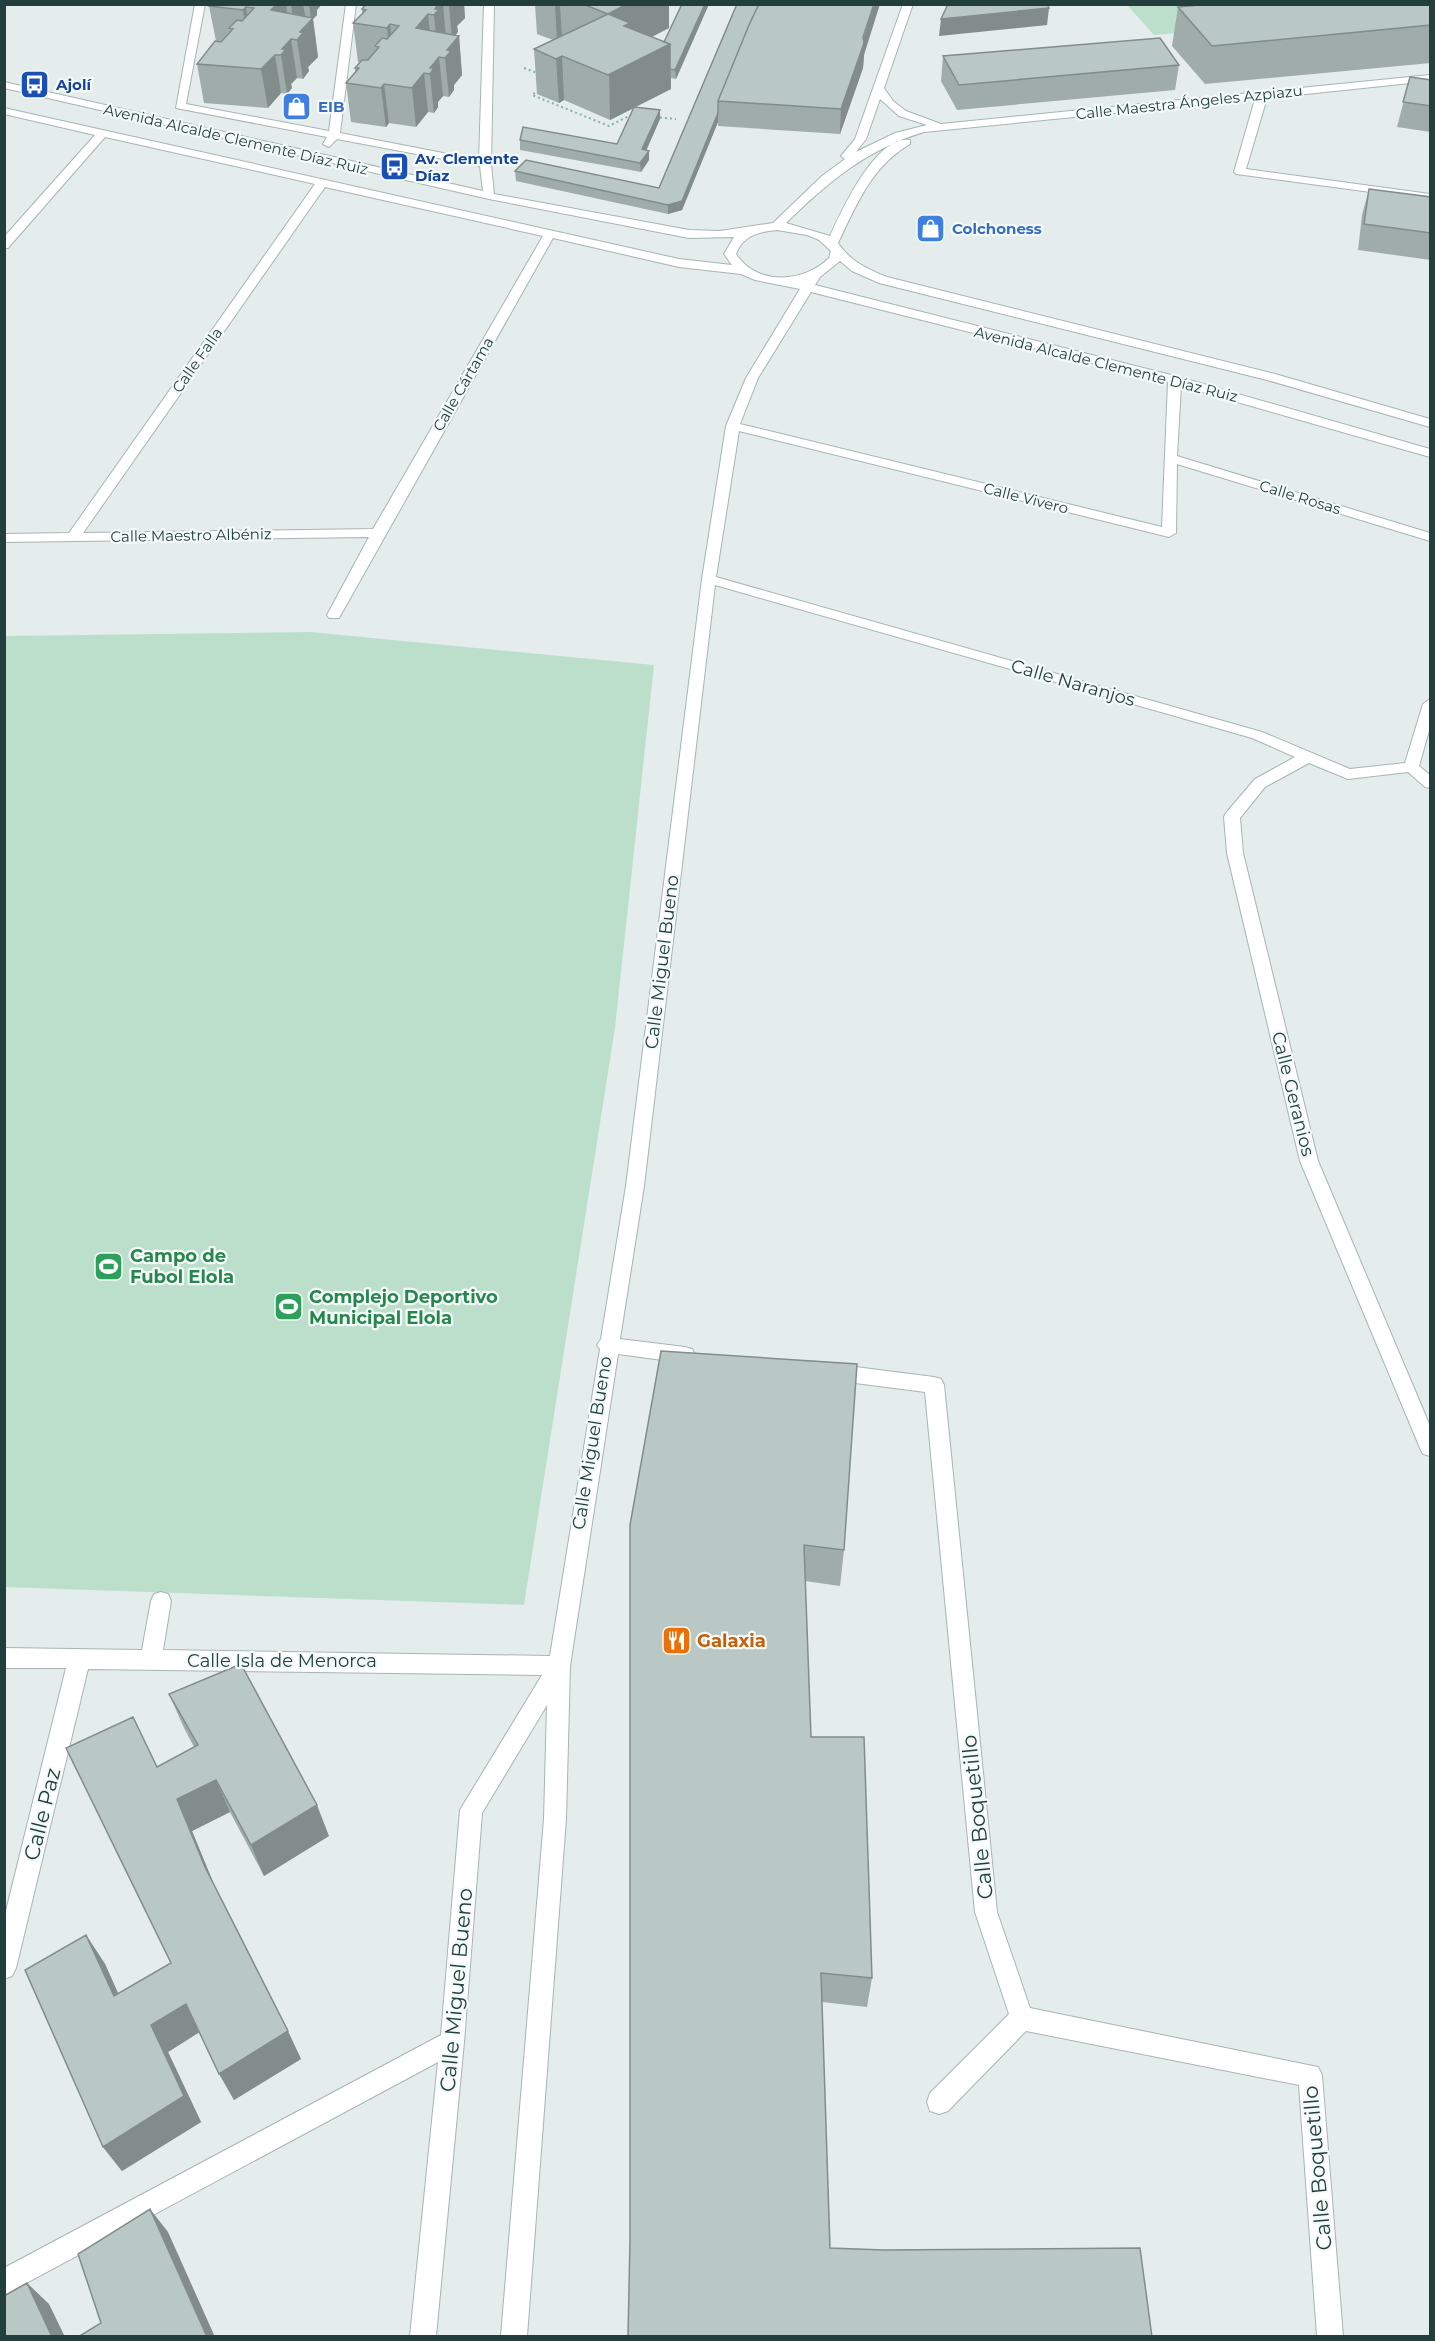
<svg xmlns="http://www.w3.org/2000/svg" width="1435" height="2341" viewBox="0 0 1435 2341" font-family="Montserrat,sans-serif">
  <rect width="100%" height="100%" fill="#e4edeb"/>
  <path fill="#bcdfcc" d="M1127 5H1294L1310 21 1154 35Z
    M310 632 654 665 615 1028 524 1605 5 1587V636Z"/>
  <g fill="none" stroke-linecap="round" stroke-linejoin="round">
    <defs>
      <path id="minor" d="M195 4H205L186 104 329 131 346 4H356L340 133 479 160 484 4H494L491 164 494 194 689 230 720 231 773 223 822 176 845 159 841 156 855 139 903 4H913L884 88 893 101 906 111 941 124 1430 75V81L1267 98 1246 169 1430 194V200L1236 174 1234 172 1255 99 924 132C867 149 828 182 786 223L830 236C841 212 876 134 910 140V144C871 167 857 204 838 243 850 261 867 269 887 277L1275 374 1430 419V427L1267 380 879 283 852 271 840 261 820 277 815 285 1179 377 1430 449V457L1181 386 1177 456 1430 533V541L1177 464 1176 533 1169 537 739 431 716 577 1262 732 1350 769 1405 763 1423 704 1430 699V727L1419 766 1430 775V788L1425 787 1408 772 1348 779 1309 763 1265 787 1240 818 1243 853 1318 1161 1430 1426V1456L1423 1454 1420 1448 1300 1161 1227 853 1224 817 1226 813 1255 779 1295 757 1252 738 715 585 644 1186 620 1339 685 1347 692 1349 695 1355 692 1361 685 1363 618 1354 570 1666 566 1819 527 2336H501L544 1819 547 1705 482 1813 464 2042 436 2336H410L438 2062 4 2295V2268L441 2035 460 1810 542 1675 88 1669 16 1968 12 1976 4 1979V1919L66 1668H4V1648L142 1650 151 1601 154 1594 161 1592 168 1594 171 1601 163 1650 550 1656 600 1349 597 1345 601 1339 626 1186 702 579 726 426 746 378 800 289 755 280 741 274 679 267 553 238 339 618H329L327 615 369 537 4 542V534L69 533 315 184 105 137 8 248H4V237L95 135 4 114V108L679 259 732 265 724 254 734 237 689 238 489 199 4 88V82L483 191 480 166 337 139 329 147 323 144 327 137 176 108ZM880 99 899 116 927 125 895 133 856 152 866 139ZM325 187 543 236 373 529 83 533ZM777 230 807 235 819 240 831 251 829 258C804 283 757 286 736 254 743 235 759 232 777 230ZM811 292 1168 382 1162 527 740 424 758 378Z
        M832 1364 934 1377 941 1379 944 1385 997 1912 1030 2008 1318 2067 1322 2075 1343 2336H1317L1299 2085 1026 2031 948 2111 939 2114 930 2111 927 2102 930 2093 1009 2014 975 1912 925 1392 832 1380 825 1378 822 1372 825 1366Z"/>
    </defs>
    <use href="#minor" stroke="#a6b5b3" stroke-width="2"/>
    <path stroke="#84b1ac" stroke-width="2" stroke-dasharray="2 3" stroke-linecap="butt" d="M524 68 540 74
      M539 90 532 95 609 126 633 114
      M655 117 676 119"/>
    <use href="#minor" fill="#fff" fill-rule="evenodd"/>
  </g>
  <path fill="#9faca9" d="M211 4H322L317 10V15L313 19 318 57 308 67 309 71 303 79 297 78 291 84 292 88 287 94 281 93 268 108 204 103 197 64 216 41 209 6Z
    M363 4H464L465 18 457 26 458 32 454 35 459 36 462 75 454 85V90L449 97 443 96 438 102V107L434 113 428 112 416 127 389 123 386 127 351 122 346 83 355 72V68L360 62H358L353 23 362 14V9L365 6Z
    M535 4H669V28L652 37 664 42 682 4H709L676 79 671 78V89L635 107 660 110V119L646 150 649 151V160L641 172 520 150V140L617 144 634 108 610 120 564 100 559 103 537 94 534 49 553 40 537 34Z
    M737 4 864 55 863 68 840 134 718 126V122L682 210 668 214 516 181 515 171 659 188Z
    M1431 4V63L1205 84 1172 46 1178 7Z
    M943 56 1179 65 1175 90 957 110 941 81Z
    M1410 77 1431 80V132L1397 127Z
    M1369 189 1431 197V260L1358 250 1362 215Z
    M661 1351 844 1550 840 1586 805 1581 811 1737 872 1978 867 2007 822 2002 830 2248 628 2337Z
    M169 1694 329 1836 264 1876 230 1812 192 1831 216 1889 301 2059 234 2100 200 2032 168 2052 201 2122 122 2171 103 2147 86 1935 105 1964 118 1994 171 1963 157 1767 194 1747 184 1728Z"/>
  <path fill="#828c8a" d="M277 4H286L290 35 271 10Z
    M291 4H303L306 20 295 36Z
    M309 4H322L317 10V15L313 19 318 57 308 67 309 71 303 79 297 40 300 32 311 20Z
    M438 4H443L446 38 438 53 434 15 435 9Z
    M449 4H464L465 18 457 26 458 32 452 39Z
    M555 4H560L562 39 557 42Z
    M623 4H669V28L631 47 670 44 671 89 610 120 608 14Z
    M705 4H709L676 79 675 70Z
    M874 4H880L864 55 863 68 840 134 841 109Z
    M246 7 252 45 249 49 243 10Z
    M1049 8 1047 25 939 36 941 19Z
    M428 14 432 52 416 28Z
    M390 24 394 63 391 67 387 28Z
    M459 36 462 75 454 85V90L449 97 445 58 447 50Z
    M291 39 297 78 291 84 292 88 287 94 281 55 282 49Z
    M275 55 281 93 268 108 261 69Z
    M562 56 564 100 559 103 556 59Z
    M439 57 443 96 438 102V107L434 113 430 74V68Z
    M424 73 428 112 416 127 412 88Z
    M384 84 389 123 386 127 381 88Z
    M660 110V119L643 158 642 149Z
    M718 113V122L682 210 668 214V205Z
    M649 151V160L641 172 640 163Z
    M216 1780 230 1812 192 1831 219 1897 205 1867 177 1799Z
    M317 1805 329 1836 264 1876 251 1845Z
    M86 1935 105 1964 132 2024 114 1996Z
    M186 2004 201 2031 168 2052 201 2122 122 2171 103 2147 151 2025Z
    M288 2031 301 2059 234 2100 219 2074Z
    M150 2209 168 2232 215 2337H207Z
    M27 2283 49 2304 65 2337H52Z"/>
  <path fill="#b9c8c5" stroke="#828c8a" stroke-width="1.5" d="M211 4H277L271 10 313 18 300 32 303 33 297 40 291 39 282 49H286L281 55H275L261 69 197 64 215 41 221 42 233 29 229 28 237 20 242 21 254 8 246 7 243 10 209 6Z
    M366 4H438L435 9H439L434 15 428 14 416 28 459 36 447 50 451 51 445 58 439 57 430 68H434L430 74 424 73 412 88 384 84 381 88 346 83 359 68H355L362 60H368L379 47 375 46 382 38 387 39 399 26 390 24 387 28 353 23 366 10 362 9Z
    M583 4H627L608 14 630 23 624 26 670 44 608 75 562 56 556 59 534 49 608 14Z
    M682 4H705L675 70 670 69V44L664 42Z
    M737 4H759L749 25 718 101V113L682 201 668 205 515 171 526 160 659 188Z
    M759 4H874L863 37 864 43 841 109 718 101 749 25Z
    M948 4H1047L1049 8 941 19Z
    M1209 4H1431V25L1212 46 1178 7Z
    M1160 38 1179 65 959 85 943 56Z
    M1410 77 1431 80V106L1403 102Z
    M634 107 660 110 642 149 649 151 640 163 520 140 523 127 617 144Z
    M1369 189 1431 197V233L1364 224Z
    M661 1351 857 1364 844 1550 804 1545 811 1737H864L872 1978 821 1973 830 2248 884 2250 1140 2248 1152 2337H628L630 2240V1525Z
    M241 1664 317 1805 251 1845 216 1780 177 1799 205 1867 288 2031 219 2074 186 2004 151 2025 184 2096 103 2147 25 1970 86 1935 114 1996 171 1963 66 1748 133 1717 157 1767 198 1745 169 1694Z
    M150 2209 207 2337H78L101 2323 78 2254Z
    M27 2283 52 2337H4V2296Z"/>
  <defs>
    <symbol id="bus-square" viewBox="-11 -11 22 22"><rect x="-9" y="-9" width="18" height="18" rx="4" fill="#1a4fb4" stroke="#f4faf8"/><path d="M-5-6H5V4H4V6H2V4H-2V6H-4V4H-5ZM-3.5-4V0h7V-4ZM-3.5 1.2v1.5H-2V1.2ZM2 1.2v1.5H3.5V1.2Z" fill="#fff"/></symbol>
    <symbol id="shop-square" viewBox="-11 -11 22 22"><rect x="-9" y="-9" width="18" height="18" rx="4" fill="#3f7fe0" stroke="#f4faf8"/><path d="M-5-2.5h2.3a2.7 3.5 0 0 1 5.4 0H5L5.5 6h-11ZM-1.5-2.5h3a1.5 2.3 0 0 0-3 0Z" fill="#fff"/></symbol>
    <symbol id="stadium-square" viewBox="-11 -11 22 22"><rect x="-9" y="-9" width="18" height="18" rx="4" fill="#2e9e5b" stroke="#f4faf8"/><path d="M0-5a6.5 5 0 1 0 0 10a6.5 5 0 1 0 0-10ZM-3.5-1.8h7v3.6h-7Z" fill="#fff"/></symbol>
    <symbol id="restaurant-square" viewBox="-11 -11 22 22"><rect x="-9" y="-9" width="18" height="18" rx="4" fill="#e8710a" stroke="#f4faf8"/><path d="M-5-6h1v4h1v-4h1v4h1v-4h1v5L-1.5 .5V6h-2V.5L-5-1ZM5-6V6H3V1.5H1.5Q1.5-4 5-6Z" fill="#fff"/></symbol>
  </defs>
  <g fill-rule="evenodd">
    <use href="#bus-square" x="18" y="68" width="33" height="33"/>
    <use href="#shop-square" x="280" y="90" width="33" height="33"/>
    <use href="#bus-square" x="378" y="150" width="33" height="33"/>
    <use href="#shop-square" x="914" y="212" width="33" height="33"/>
    <use href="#stadium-square" x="92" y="1250" width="33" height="33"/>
    <use href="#stadium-square" x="272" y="1290" width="33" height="33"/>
    <use href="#restaurant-square" x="660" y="1624" width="33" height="33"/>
  </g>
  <g text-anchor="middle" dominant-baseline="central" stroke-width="4.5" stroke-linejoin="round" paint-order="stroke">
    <g font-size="15" font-weight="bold" fill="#164399" stroke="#f4faf8" text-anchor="start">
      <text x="56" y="84">Ajolí</text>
      <text x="415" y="158">Av. Clemente<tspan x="415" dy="17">Díaz</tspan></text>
    </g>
    <g font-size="15" fill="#233f3d" stroke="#f4faf8">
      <text transform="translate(1189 102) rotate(-6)">Calle Maestra Ángeles Azpiazu</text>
      <text transform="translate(236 139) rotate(13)">Avenida Alcalde Clemente Díaz Ruiz</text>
      <text transform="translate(197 360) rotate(-55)">Calle Falla</text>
      <text transform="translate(1106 364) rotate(14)">Avenida Alcalde Clemente Díaz Ruiz</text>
      <text transform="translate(463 384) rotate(-60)">Calle Cártama</text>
      <text transform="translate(1300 497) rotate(17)">Calle Rosas</text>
      <text transform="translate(1026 498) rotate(14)">Calle Vivero</text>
      <text transform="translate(191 535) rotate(-1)">Calle Maestro Albéniz</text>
    </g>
    <g font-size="15" font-weight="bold" fill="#366cbe" stroke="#f4faf8" text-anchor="start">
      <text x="318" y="106">EIB</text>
      <text x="952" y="228">Colchoness</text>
    </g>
    <g font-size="18" fill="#233f3d" stroke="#f4faf8">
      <text transform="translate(1073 683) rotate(16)">Calle Naranjos</text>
      <text transform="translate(662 962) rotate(-83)">Calle Miguel Bueno</text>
      <text transform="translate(1293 1094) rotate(76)">Calle Geranios</text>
      <text transform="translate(592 1443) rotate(-81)">Calle Miguel Bueno</text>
      <text x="282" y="1661">Calle Isla de Menorca</text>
    </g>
    <g font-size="18" font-weight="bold" fill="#27864d" stroke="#f4faf8" text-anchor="start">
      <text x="130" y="1256">Campo de<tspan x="130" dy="21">Fubol Elola</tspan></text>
      <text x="309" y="1297">Complejo Deportivo<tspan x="309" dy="21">Municipal Elola</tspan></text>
    </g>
    <g font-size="18" font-weight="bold" fill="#c56008" stroke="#f4faf8" text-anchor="start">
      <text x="697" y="1641">Galaxia</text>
    </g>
    <g font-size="21" fill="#233f3d" stroke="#f4faf8">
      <text transform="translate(42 1814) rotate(-76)">Calle Paz</text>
      <text transform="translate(977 1817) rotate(-96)">Calle Boquetillo</text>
      <text transform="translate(456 1990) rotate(-85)">Calle Miguel Bueno</text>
      <text transform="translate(1317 2168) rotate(-95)">Calle Boquetillo</text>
    </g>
  </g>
  <rect width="1435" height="2341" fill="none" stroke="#233f3d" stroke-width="12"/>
</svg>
